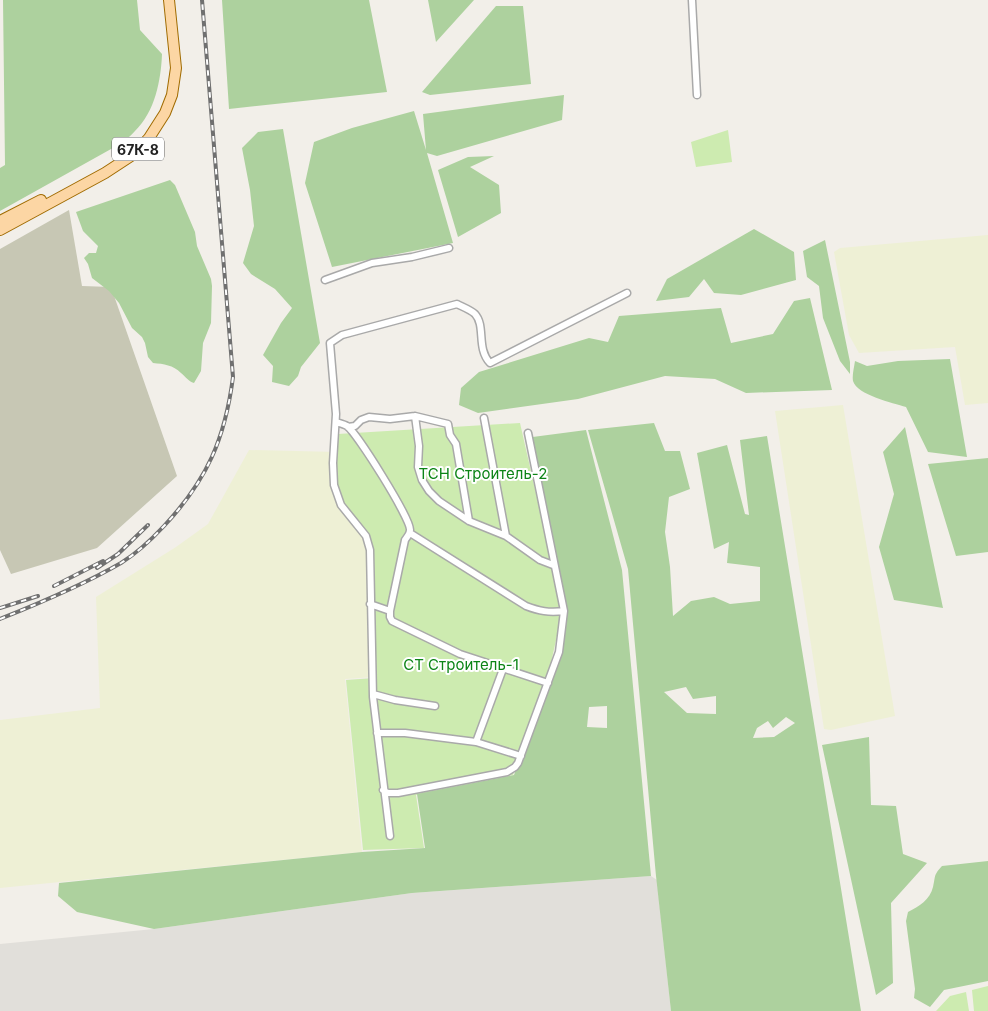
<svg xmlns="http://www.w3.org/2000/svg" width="988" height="1011" viewBox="0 0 988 1011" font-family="Inter,sans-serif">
  <rect width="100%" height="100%" fill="#f2efe9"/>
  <path fill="#e1dfda" d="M651 876 657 880 671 1011H0V944L154 929 412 893Z"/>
  <path fill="#c7c7b4" d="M69 210 82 286 111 287 177 476 97 548 11 574 0 550V249Z"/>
  <path fill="#eef0d5" d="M988 235V403L965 405 955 347 859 353 849 335 834 252 840 248Z
    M843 405 895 716 831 730 824 729 775 411Z
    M249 450 339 452 374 542 373 677 345 679 362 852 0 888V720L100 708 96 597 176 547 208 524Z"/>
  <path fill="#cdebb0" d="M728 130 732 162 696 167 691 142Z
    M520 423 552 564C534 557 522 544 506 535 470 517 432 509 419 466L416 467C426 494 446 511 471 523 483 528 496 532 507 538 523 548 535 560 552 566L562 613 547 681 513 775 416 795 424 848 363 850 346 680 374 678 371 606 391 612 406 541C408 538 411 534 412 530 412 519 397 497 390 488L404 513 409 532 404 540 389 609 371 604C371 583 374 559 367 539 363 526 348 517 342 506 329 484 335 457 338 434Z
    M988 986V1011H974L972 990Z
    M966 992 969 1011H936L950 996Z"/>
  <path fill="#add19e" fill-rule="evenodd" d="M3 0H137L140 30 162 54C161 80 155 112 135 131 131 136 125 140 120 144L0 211V168L5 165Z
    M222 0H369L387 92 229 109Z
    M428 0H474L436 42Z
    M496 6H523L531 84 430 95 422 92Z
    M564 95 562 120 437 156 427 153 453 243 332 267 305 183 314 142 352 128 414 111 426 150 423 114Z
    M283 129 320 343 301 367 298 376 289 386 272 382 273 366 263 355 281 323 292 308 275 289 251 274 243 263 254 226 250 190 242 148 258 132Z
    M494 156 470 167 499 185 501 213 458 237 438 170 468 157Z
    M170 180 175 185 195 232 197 246 211 279 212 286 211 323 203 343 201 371 194 383C188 381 186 377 181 373 173 365 164 364 153 363L148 357 145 343 142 337 132 328 119 303 109 291 92 278 88 264 84 258 89 253H96L98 246 83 231 76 212Z
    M754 229 794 252 796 280 741 295 714 293 704 279 689 297 656 301 667 279Z
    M825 240 850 362V374L840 361 823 318 819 286 807 277 803 251Z
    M810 298 832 390 746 393 715 379 665 376 578 399 478 413 459 405 461 388 479 372 589 338 608 342 619 316 721 308 731 343 773 334 794 301Z
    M950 359 967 457 928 452 906 407C893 403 857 395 853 381 852 375 854 368 855 361L867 366 898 361Z
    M654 423 665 451H680L690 489 669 497 665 532 670 567 673 616 691 601 714 597 730 604 760 601V567L727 563 729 542 714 549 697 453 727 445 745 514 749 515 740 440 767 436 861 1011H671L656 876 628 569 588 430ZM686 687 693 699 716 696V714L687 713 664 692ZM786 717 795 723 774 737 753 738 757 728 768 721 773 728Z
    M905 427 943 608 894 600 879 547 894 494 883 452Z
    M586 430 622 570 651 876 412 893 154 929 77 912 58 896 59 883 362 852 425 848 417 794 514 775 548 683 564 611 554 560 525 438ZM607 706V728L587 727 589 707Z
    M988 458V552L956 556 928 464Z
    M869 737 871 805 896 806 903 854 927 863 891 903 893 983 876 995 822 745Z
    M988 861V981L944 990 930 1007 914 998 915 989 906 921 908 912C919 906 930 900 933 887 936 875 933 876 942 866Z"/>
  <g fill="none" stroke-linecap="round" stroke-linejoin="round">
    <defs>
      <path id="minor" d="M692 0 697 95
        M325 280 372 263 412 257 449 248
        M415 416 419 446 418 467 422 480 429 491 439 501 469 521 506 536 540 560 553 565
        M484 418 506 536
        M336 422C339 423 344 424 347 426 357 433 411 519 410 530 410 534 407 537 405 540L390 611V617L392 621 460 654 548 683
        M348 427 355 426 361 420 369 417 390 419 415 416 448 424 450 435 456 444 469 521
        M410 533 526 606C539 611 549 613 564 611
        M370 604 390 611
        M373 694 395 700 435 706
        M377 733H405L476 742 521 756
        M476 742 503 669
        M383 790 388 793H398L507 772 515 767 518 763 559 652 564 611 528 433
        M390 836 373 697 370 550 366 536 341 505 334 485 333 463 336 414 330 343 342 335 457 304C463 307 471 310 475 314 486 326 476 348 490 363L627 293"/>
      <path id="primary" d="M0 221 41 200
        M0 230 105 173 134 154 149 138 165 113 172 95 176 68 169 0"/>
    </defs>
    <use href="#minor" stroke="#a9a9a9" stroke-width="9"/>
    <use href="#primary" stroke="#a06b00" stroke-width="12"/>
    <use href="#minor" stroke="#fff" stroke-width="6"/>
    <use href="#primary" stroke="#fcd6a4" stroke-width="10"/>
    <defs>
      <path id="rail" d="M97 568 118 554 148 525
        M54 586 103 561
        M0 608 38 596
        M0 619C40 603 83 585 121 563 137 553 151 540 164 526 207 480 225 439 233 377L202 0"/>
    </defs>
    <use href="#rail" stroke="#707070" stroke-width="4"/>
    <use href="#rail" stroke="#fff" stroke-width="2" stroke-dasharray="5.5" stroke-linecap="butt"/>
  </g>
  <g text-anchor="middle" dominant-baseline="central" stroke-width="4" stroke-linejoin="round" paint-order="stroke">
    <rect fill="#fff" stroke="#646464" stroke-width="1" x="112" y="137.5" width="52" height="23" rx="4"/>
    <g font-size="14" font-weight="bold" fill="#222">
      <text x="138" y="149">67К-8</text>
    </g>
    <g font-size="15" fill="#0c8416" stroke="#fff">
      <text x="483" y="473">ТСН Строитель-2</text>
      <text x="461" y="664">СТ Строитель-1</text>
    </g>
  </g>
</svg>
